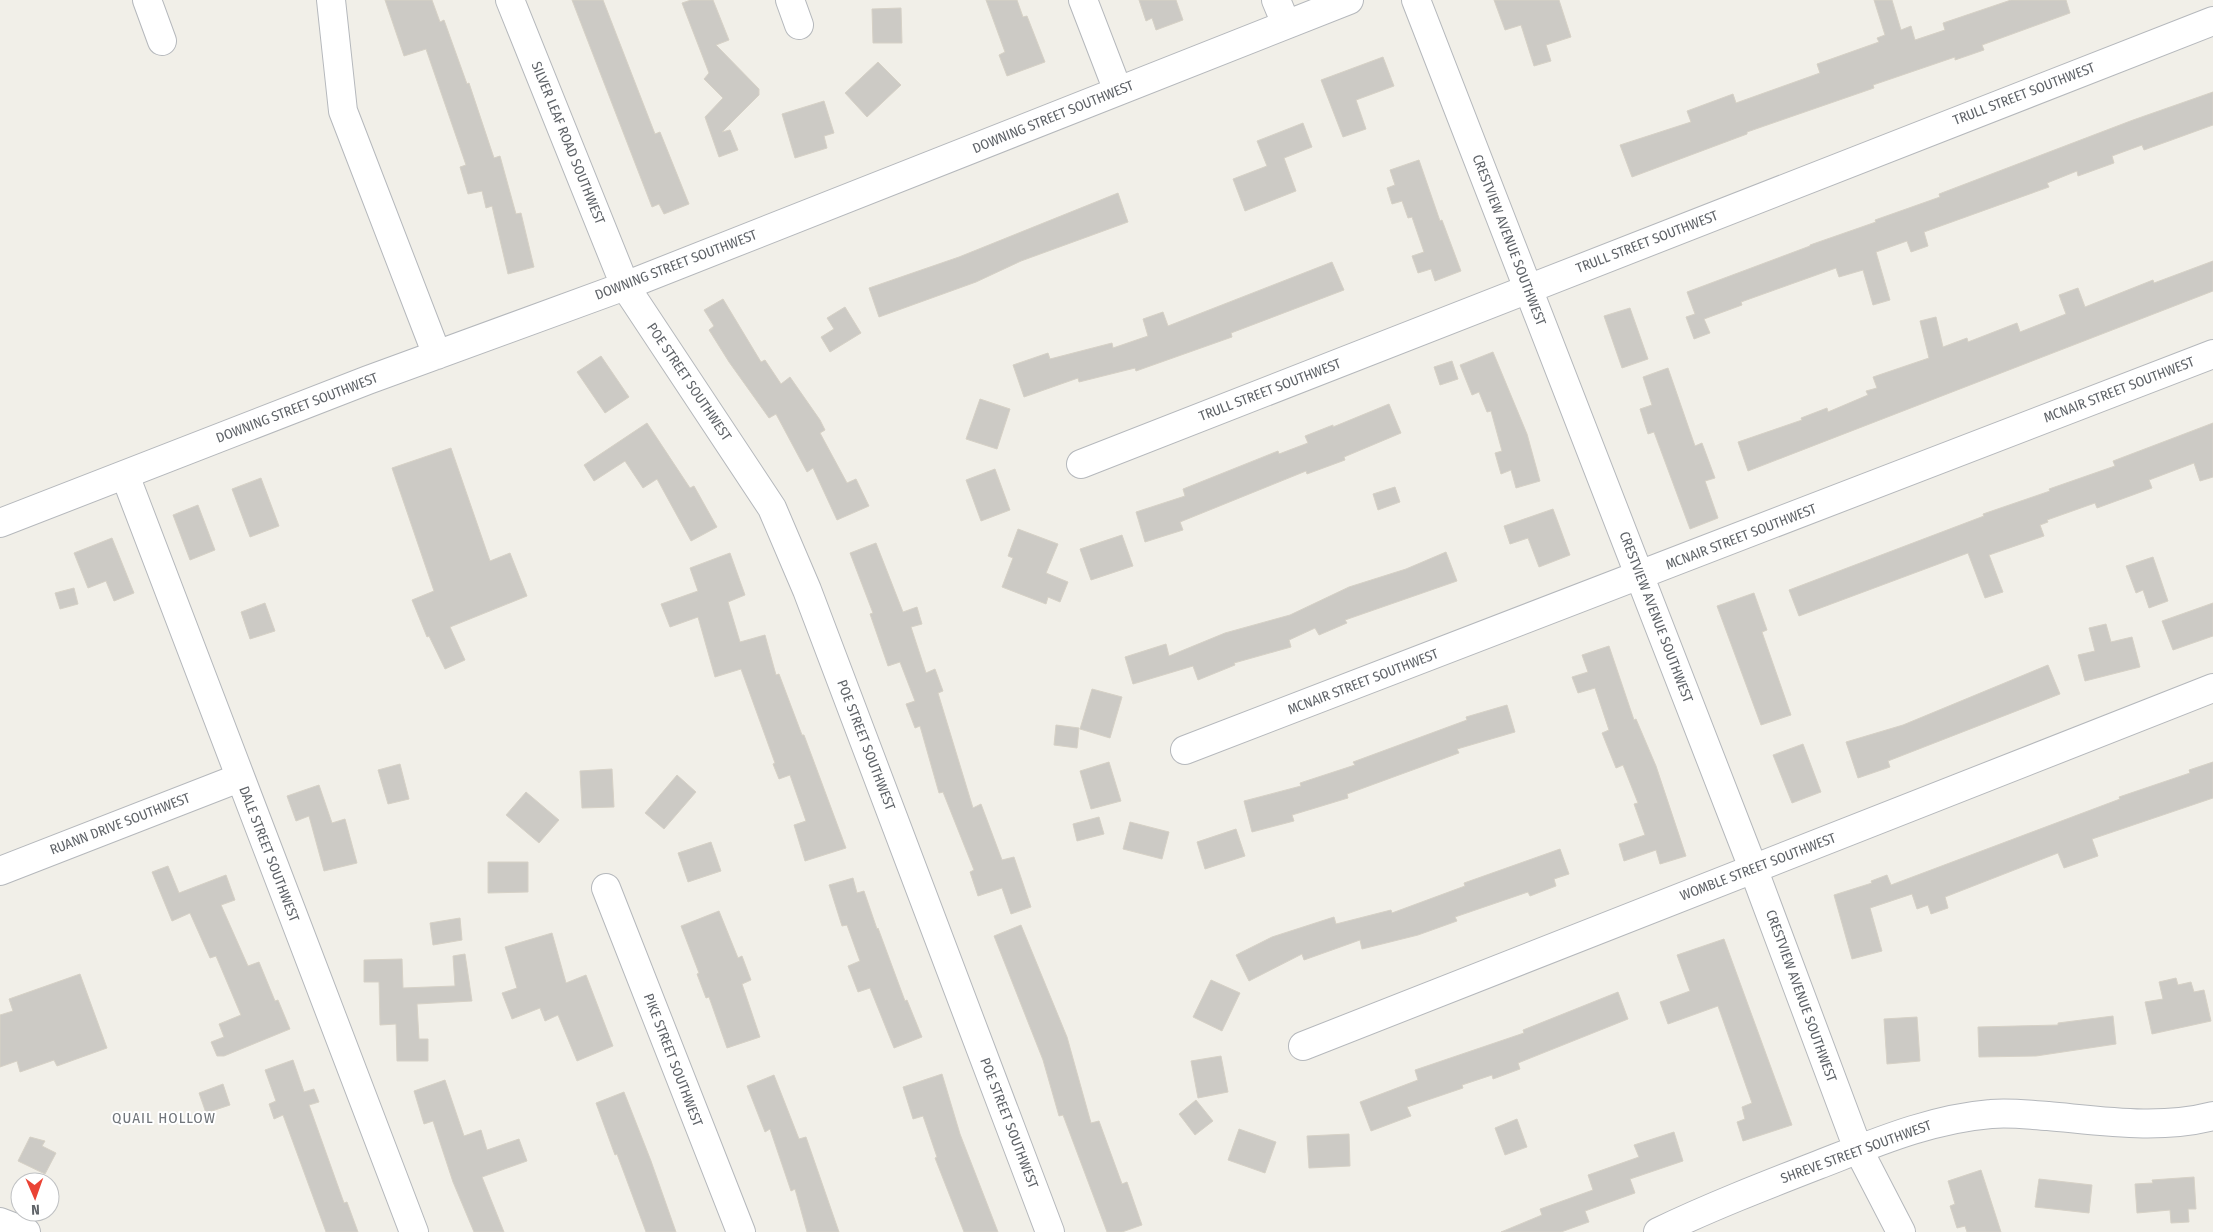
<svg xmlns="http://www.w3.org/2000/svg" width="2213" height="1232" viewBox="0 0 2213 1232" font-family="'Fira Sans Condensed',sans-serif">
  <rect width="100%" height="100%" fill="#f1efe8"/>
  <path fill="#cccac5" stroke="#d6d1c6" d="M385 0H432L440 22 444 20 467 84 469 83 494 158 500 156 516 214 521 213 534 267 508 274 492 206 486 208 482 191 468 194 460 167 466 165 426 49 404 56Z
    M572 0H603L655 134 660 132 689 204 664 214 659 204 652 207Z
    M691 0H713L729 40 716 45 759 89V95L722 132 730 130 738 150 719 157 705 117 723 98 704 79 709 73 682 3Z
    M986 0H1017L1023 17 1027 16 1045 62 1007 76 999 55 1005 52Z
    M1139 0H1176L1183 20 1156 30 1152 18 1146 21Z
    M1494 0H1559L1571 37 1546 45 1551 61 1534 66 1521 25 1505 30Z
    M1874 0H1892L1901 30 1911 26 1915 40 1945 30 1943 23 2011 0H2066L2070 13 1982 45 1984 50 1955 60V57L1873 85 1874 88 1747 132V134L1632 177 1620 145 1691 122 1687 111 1733 94 1736 103 1820 73 1817 64 1879 42 1877 38 1885 35Z
    M901 8 902 43H873L872 9Z
    M1383 57 1394 86 1356 100 1366 129 1343 137 1321 80Z
    M878 62 901 85 867 117 845 93Z
    M2213 92V125L2144 150 2142 145 2112 156 2114 163 2078 176 2077 171 2047 183 2049 187 1924 232 1928 246 1911 252 1907 241 1876 252 1890 300 1873 305 1863 270 1839 277 1836 268 1741 302 1742 305 1704 319 1710 333 1694 339 1686 317 1695 314 1687 292 1810 246V245L1876 222 1875 220 1940 197 1939 194 2133 120Z
    M824 101 834 133 824 136 827 148 795 158 782 114Z
    M1303 123 1312 147 1284 158 1296 191 1245 211 1233 179 1267 166 1257 141Z
    M1419 160 1440 221 1442 220 1461 271 1435 281 1431 269 1418 273 1412 256 1424 252 1412 217 1408 218 1402 201 1392 204 1387 188 1395 185 1390 170Z
    M1118 193 1128 222 1021 261 976 282 879 317 869 288 959 257Z
    M2213 261V291L1748 471 1738 442 1802 420 1801 418 1827 408 1828 412 1868 395 1866 391 1877 388 1873 377 1929 358 1920 321 1936 317 1943 347 1967 338 1968 342 2017 323 2020 332 2066 314 2059 295 2078 288 2085 307 2153 280 2154 283Z
    M1332 262 1344 290 1231 333 1232 337 1136 371 1135 368 1079 382 1078 378 1024 397 1013 365 1048 353 1050 359 1112 343 1113 348 1148 336 1143 319 1163 312 1168 326Z
    M723 299 761 362 765 360 781 384 790 377 820 420 825 430 820 433 847 483 856 479 869 506 837 520 813 468 807 472 776 414 769 418 729 362 709 330 714 326 704 310Z
    M845 307 861 333 830 352 821 337 834 329 827 318Z
    M1630 308 1648 359 1622 368 1604 316Z
    M1493 352 1527 434 1540 481 1516 488 1511 470 1501 474 1495 453 1502 451 1491 411 1487 412 1479 392 1472 395 1460 365Z
    M601 356 629 397 605 413 577 372Z
    M1452 361 1458 379 1440 385 1434 367Z
    M1668 368 1695 446 1702 443 1715 478 1705 481 1718 518 1690 529 1654 432 1648 434 1640 409 1652 405 1643 377Z
    M980 399 1010 409 997 449 966 439Z
    M1389 404 1401 433 1344 457 1345 460 1307 474 1306 471 1180 522 1183 530 1145 542 1136 512 1185 496 1183 489 1278 451 1279 454 1308 443 1305 436 1333 425V427Z
    M647 423 690 488 694 486 717 527 691 541 657 479 643 488 625 461 594 481 584 465Z
    M2213 423V477L2200 481 2194 463 2149 480 2152 488 2097 508 2095 503 2047 520 2048 522 2040 525 2044 536 1989 555 2003 592 1985 598 1968 553 1799 616 1789 590 1984 516 1983 514 2050 491 2049 489 2115 466 2113 461Z
    M451 448 490 561 510 553 527 596 450 627 465 660 445 669 429 636 427 637 412 600 434 591 392 468Z
    M995 469 1010 510 981 521 966 480Z
    M261 478 279 526 250 537 232 489Z
    M1395 487 1400 502 1378 510 1373 494Z
    M198 505 215 550 190 560 173 515Z
    M1553 509 1570 555 1539 567 1528 538 1510 544 1504 526Z
    M1018 529 1058 544 1046 573 1068 582 1060 602 1048 597 1046 604 1002 587 1013 558 1008 556Z
    M1122 535 1133 566 1091 580 1080 549Z
    M112 538 134 593 114 601 106 581 88 588 74 553Z
    M876 543 903 612 917 607 922 624 911 627 926 673 935 669 943 691 938 693 973 808 981 804 1002 860 1014 857 1031 907 1011 914 1002 888 978 896 970 872 974 870 943 792 939 793 920 726 915 728 906 704 915 701 900 662 888 666 870 614 873 613 850 553Z
    M1446 552 1457 581 1345 620 1347 623 1319 635 1315 628 1289 640 1291 647 1234 663 1235 665 1198 680 1193 666 1133 684 1125 657 1166 644 1169 656 1225 633 1290 615 1349 587 1406 569Z
    M730 553 745 595 728 602 740 642 765 635 776 675 779 674 802 735H804L846 848 805 861 794 825 806 821 790 775 779 779 773 764 775 763 741 669 715 677 698 617 670 627 661 604 698 591 690 568Z
    M2153 557 2168 601 2149 608 2143 590 2136 593 2126 566Z
    M74 588 78 604 60 609 55 593Z
    M1754 593 1767 630 1762 632 1791 715 1761 725 1717 606Z
    M265 603 275 631 250 639 241 612Z
    M2213 603V636L2173 650 2162 621Z
    M2106 624 2111 642 2132 637 2140 667 2085 681 2078 655 2095 651 2089 628Z
    M1609 646 1634 720 1636 719 1656 766 1686 856 1660 864 1656 850 1624 861 1619 844 1645 835 1634 804 1638 803 1623 765 1616 768 1602 733 1609 730 1595 688 1578 693 1572 677 1588 672 1582 655Z
    M2048 665 2060 694 1888 761 1890 767 1858 778 1846 742 1903 725Z
    M1092 689 1122 697 1110 738 1080 729Z
    M1507 705 1515 732 1457 749 1459 753 1347 794 1348 798 1292 815 1294 821 1252 832 1244 801 1301 786 1300 783 1355 765 1353 762 1467 720 1466 717Z
    M1056 725 1079 728 1077 748 1054 745Z
    M1803 744 1821 792 1792 803 1773 755Z
    M1109 762 1121 801 1091 809 1080 771Z
    M2213 762V798L2092 839 2098 856 2064 868 2058 853 1945 897 1948 908 1931 914 1928 905 1917 909 1912 894 1870 908 1882 951 1852 959 1834 895 1872 883 1871 881 1887 875 1891 885 2120 799 2119 797 2190 773 2189 770Z
    M400 764 409 799 388 804 378 770Z
    M612 769 614 807 582 808 580 771Z
    M677 775 696 792 664 829 645 813Z
    M319 785 332 823 345 819 357 863 324 871 309 816 296 821 287 796Z
    M526 792 559 820 539 843 506 815Z
    M1099 817 1104 834 1077 841 1073 824Z
    M1130 822 1169 832 1162 859 1123 849Z
    M1236 829 1245 856 1205 869 1197 842Z
    M711 842 721 871 688 882 678 853Z
    M1560 849 1569 874 1554 879 1556 886 1530 896 1528 892 1455 917 1457 921 1418 935 1362 949 1360 940 1304 960 1302 954 1249 981 1236 955 1272 937 1334 917 1336 924 1391 910 1392 913 1465 886 1464 883Z
    M488 862H528V892L488 893Z
    M168 866 179 893 226 875 235 900 221 905 248 966 259 962 275 1001 278 1000 290 1029 224 1056H217L211 1042 224 1037 219 1024 241 1015 216 956 210 958 190 913 172 921 152 872Z
    M853 878 857 893 864 891 877 929 878 928 905 1001 907 1000 922 1037 894 1048 870 988 858 992 848 966 860 961 847 925 842 926 829 885Z
    M719 911 738 958 742 956 751 980 742 984 760 1037 727 1048 709 997 706 998 697 974 699 973 681 926Z
    M460 918 462 940 433 945 430 923Z
    M1021 925 1067 1037 1091 1123 1099 1121 1122 1184 1127 1182 1142 1225 1122 1232H1107L1063 1115 1059 1116 1043 1060 994 936Z
    M552 933 566 983 586 975 613 1046 577 1061 558 1015 545 1021 540 1008 512 1019 502 993 517 988 505 947Z
    M1724 939 1792 1125 1743 1141 1737 1122 1745 1119 1742 1107 1752 1103 1718 1006 1668 1024 1660 1002 1690 991 1677 955Z
    M465 954 472 1001 417 1004 419 1039H428V1061H397L396 1024 380 1025 379 982H364V960L402 959 403 988 455 986 453 956Z
    M80 974 107 1048 57 1066 54 1060 20 1072 17 1061 0 1067V1015L13 1011 9 999Z
    M2176 978 2178 985 2191 982 2194 992 2204 990 2211 1021 2152 1034 2145 1002 2163 999 2159 982Z
    M1211 980 1240 993 1222 1031 1193 1017Z
    M1618 992 1628 1019 1518 1063 1520 1069 1493 1079 1492 1075 1462 1085 1463 1088 1407 1107 1411 1116 1371 1131 1360 1102 1418 1080 1415 1070 1524 1033 1523 1030Z
    M2113 1016 2116 1044 2036 1056 1979 1057 1978 1027 2058 1025V1023Z
    M1917 1017 1920 1061 1887 1064 1884 1019Z
    M1221 1056 1228 1092 1198 1098 1191 1061Z
    M293 1060 304 1092 314 1089 319 1102 309 1105 344 1203 347 1202 358 1232H326L283 1115 274 1119 269 1104 276 1101 265 1070Z
    M942 1074 960 1134 998 1232H964L935 1158 937 1157 923 1116 913 1119 903 1087Z
    M774 1075 799 1139 806 1137 839 1232H807L795 1189 791 1191 770 1129 765 1132 747 1086Z
    M445 1080 464 1136 481 1130 487 1150 519 1139 527 1161 482 1177 504 1232H474L453 1182 433 1121 424 1124 414 1091Z
    M223 1084 230 1105 206 1113 199 1093Z
    M624 1092 651 1161 676 1232H646L617 1154 615 1155 596 1103Z
    M1196 1100 1213 1121 1195 1135 1179 1114Z
    M1517 1119 1527 1147 1505 1155 1495 1128Z
    M1239 1129 1276 1142 1265 1173 1228 1160Z
    M1674 1132 1683 1161 1630 1179 1635 1193 1585 1211 1589 1222 1561 1232H1501L1542 1215 1540 1209 1593 1190 1588 1175 1639 1157 1634 1145Z
    M1349 1134 1350 1166 1309 1168 1307 1136Z
    M30 1137 45 1141 42 1146 56 1153 45 1174 18 1161Z
    M1981 1170 2001 1232H1967L1965 1226 1957 1228 1950 1206 1955 1204 1948 1181Z
    M2194 1177 2196 1209H2188L2189 1222 2171 1223 2170 1210 2137 1213 2135 1184 2153 1183 2152 1180Z
    M2039 1179 2092 1185 2089 1213 2035 1207Z"/>
  <g fill="none" stroke-linecap="round" stroke-linejoin="round">
    <defs>
      <path id="minor" d="M147 0 162 41
        M331 0 343 111 437 355
        M510 0 625 286 772 508 807 590 1050 1232
        M790 0 799 25
        M1083 0 1118 91
        M1276 0 1286 24
        M1416 0 1753 868 1858 1149 1901 1232
        M1081 464 2213 21
        M125 475 414 1232
        M0 523 368 380 625 286 1349 0
        M1185 750 2213 354
        M0 871 239 778
        M606 888 741 1232
        M1303 1046 2213 688
        M0 1222 26 1232
        M1658 1232C1710 1207 1764 1186 1818 1165 1875 1143 1930 1119 1991 1114 2010 1112 2029 1115 2048 1116 2103 1121 2159 1130 2213 1116"/>
    </defs>
    <use href="#minor" stroke="#b5b8bc" stroke-width="30"/>
    <use href="#minor" stroke="#fff" stroke-width="28"/>
  </g>
  <g text-anchor="middle" dominant-baseline="central" stroke-width="4" stroke-linejoin="round" paint-order="stroke">
    <g font-size="14" fill="#5f6368" stroke="#fff">
      <text transform="translate(2024 94) rotate(-21)">TRULL STREET SOUTHWEST</text>
      <text transform="translate(1053 117) rotate(-22)">DOWNING STREET SOUTHWEST</text>
      <text transform="translate(568 143) rotate(68)">SILVER LEAF ROAD SOUTHWEST</text>
      <text transform="translate(1509 240) rotate(69)">CRESTVIEW AVENUE SOUTHWEST</text>
      <text transform="translate(1647 242) rotate(-21)">TRULL STREET SOUTHWEST</text>
      <text transform="translate(676 265) rotate(-21)">DOWNING STREET SOUTHWEST</text>
      <text transform="translate(689 382) rotate(56)">POE STREET SOUTHWEST</text>
      <text transform="translate(1270 390) rotate(-21)">TRULL STREET SOUTHWEST</text>
      <text transform="translate(2119 390) rotate(-21)">MCNAIR STREET SOUTHWEST</text>
      <text transform="translate(297 408) rotate(-21)">DOWNING STREET SOUTHWEST</text>
      <text transform="translate(1741 537) rotate(-21)">MCNAIR STREET SOUTHWEST</text>
      <text transform="translate(1656 617) rotate(69)">CRESTVIEW AVENUE SOUTHWEST</text>
      <text transform="translate(1363 682) rotate(-21)">MCNAIR STREET SOUTHWEST</text>
      <text transform="translate(866 745) rotate(69)">POE STREET SOUTHWEST</text>
      <text transform="translate(120 824) rotate(-21)">RUANN DRIVE SOUTHWEST</text>
      <text transform="translate(269 854) rotate(69)">DALE STREET SOUTHWEST</text>
      <text transform="translate(1758 867) rotate(-21)">WOMBLE STREET SOUTHWEST</text>
      <text transform="translate(1801 996) rotate(70)">CRESTVIEW AVENUE SOUTHWEST</text>
      <text transform="translate(673 1060) rotate(69)">PIKE STREET SOUTHWEST</text>
      <text transform="translate(1009 1123) rotate(69)">POE STREET SOUTHWEST</text>
      <text transform="translate(1856 1152) rotate(-20)">SHREVE STREET SOUTHWEST</text>
    </g>
    <g font-size="15" letter-spacing="1" fill="#70757a" stroke="#fff">
      <text x="164" y="1118">QUAIL HOLLOW</text>
    </g>
  </g>
  <g transform="translate(35 1197) rotate(178)"><circle r="24" fill="#ffffff" stroke="#bfc1c3"/>
  <path d="M0-4L9 19L0 12L-9 19Z" fill="#ea4335"/>
  <text y="-8" font-size="14" font-weight="bold" text-anchor="middle" fill="#5f6368">N</text>
  </g>
</svg>
